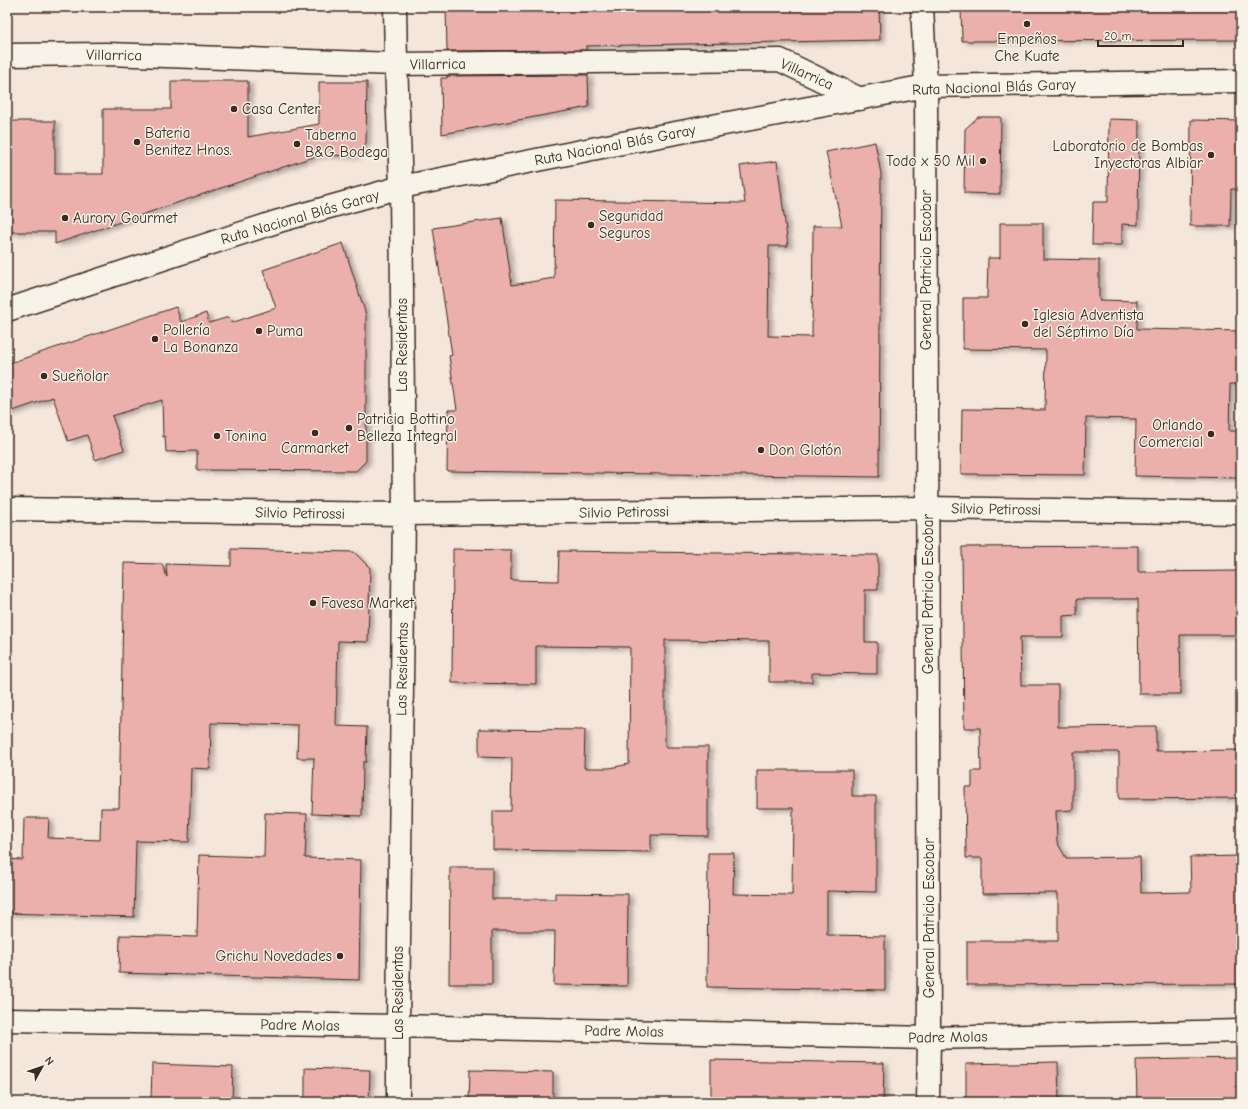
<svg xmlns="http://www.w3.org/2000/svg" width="1248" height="1109" viewBox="0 0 1248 1109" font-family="'Comic Neue',sans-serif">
  <defs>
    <filter id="shadow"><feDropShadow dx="4.5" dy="2.5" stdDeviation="2" flood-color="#0004"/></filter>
  </defs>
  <rect width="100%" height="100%" fill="#f5e6dc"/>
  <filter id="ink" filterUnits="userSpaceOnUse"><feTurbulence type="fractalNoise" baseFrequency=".025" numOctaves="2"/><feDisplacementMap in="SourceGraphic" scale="8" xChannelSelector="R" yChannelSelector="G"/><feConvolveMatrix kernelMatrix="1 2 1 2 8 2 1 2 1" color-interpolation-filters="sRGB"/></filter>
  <g filter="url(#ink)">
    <path fill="#ebb0ab" stroke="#3b2a1e" filter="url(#shadow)" d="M446 7H879L880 40 586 46V50L447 51Z
      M961 7H1241V40L962 41Z
      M588 75 589 107 442 134 441 78H447V76Z
      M171 81H248V137L319 124V82H367L366 143 355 156 319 155 55 244V232H7V121H55V174H103V109H171Z
      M978 117H1001L1000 194 964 193 965 129Z
      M1109 119 1139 120 1138 225 1122 224V245H1092L1093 202H1108Z
      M1191 120 1241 121V189H1231L1230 226H1190Z
      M875 142 881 174 879 477 447 471 448 410H457L449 356 452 355 433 228 502 218 512 285 554 278 555 200 745 203 740 166 777 161 788 246H769L768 336 812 337 813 226H842L826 152Z
      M1000 223H1043V259L1099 260V300L1137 301V329L1241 331V384H1230L1229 431H1241V478L1135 476 1136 419 1086 418 1085 475 961 474 962 409 1045 410 1046 350 963 349V298H987L988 258H1000Z
      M343 243 366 315V461L356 471 197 470V451L166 452 165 436 163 437 162 400 112 416 124 450 95 460 87 435 68 441 53 397 7 413V364L176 307 181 322 206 313 209 323 229 317 231 323 276 308 263 270Z
      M1138 546V572L1241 571V635H1180L1181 694H1139L1138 599H1077V615L1063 616V637H1020L1021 685H1058V727L1156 726V751L1241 750V798L1119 799V752H1073V810L1056 811 1057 842 1066 858 1140 857 1141 893 1191 892 1190 857 1241 856V984L967 985V941H1058V893L982 894V858H966L965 787H972V771H981L980 728H964L962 547Z
      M231 549 354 552 370 568 368 642 338 641 336 726 367 727 366 762H363L362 816 312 814 314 758H297L298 725 211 723 210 769 191 768 189 842 136 841 134 917 7 913V859L23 860 24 818H49L48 838 100 840 101 808H119L124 563 162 564 167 577 166 564 231 566Z
      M453 549 511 550V580L558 581 559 551 878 555V590H865V642H877V674L812 673V682H769V641L665 640V747H708V836L651 835V852L493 850V811H511L512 758 479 757V729L585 730 584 768H610L629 764 630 647 536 646V684L452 683Z
      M757 770H852V796H876V892L827 891V935L885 936V990L707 987 708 853H734L733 894 792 895 793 808H757Z
      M265 813 307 814 305 858 361 860 359 980 119 973 120 935 197 937 199 855 264 857Z
      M450 867H492V899H555V893L628 894 627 986 554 985 555 931H492V984H449Z
      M1241 1058V1102H1137L1136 1060Z
      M711 1060 884 1063 883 1102H711Z
      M1058 1062 1059 1102H966V1064Z
      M152 1064 233 1067 232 1102H151Z
      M305 1068 370 1070 369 1102H305Z
      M470 1070 553 1072V1102H469Z"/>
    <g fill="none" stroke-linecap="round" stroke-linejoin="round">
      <defs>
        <path id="minor" d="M395 7 396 64 401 187 404 514 398 1026V1102
          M7 55 106 54 396 64 780 60 860 99
          M7 509 404 514 927 508 1241 513
          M7 1020 398 1026 929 1038 1241 1031"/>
        <path id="tertiary" d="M922 7 926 86 929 1038 928 1102"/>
        <path id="trunk" d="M7 310 279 221 401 187 617 144 926 86 1241 81"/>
      </defs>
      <use href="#minor" stroke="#3b2a1e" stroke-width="25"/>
      <use href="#tertiary" stroke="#3b2a1e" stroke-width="25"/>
      <use href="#trunk" stroke="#3b2a1e" stroke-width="25"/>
      <use href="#minor" stroke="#f7f3e8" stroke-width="22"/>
      <use href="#tertiary" stroke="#f7f3e8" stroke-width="22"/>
      <use href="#trunk" stroke="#f7f3e8" stroke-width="22"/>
    </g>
  </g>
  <g fill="#3b2a1e" stroke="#f7f3e8" stroke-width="1.5">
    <circle cx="1027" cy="24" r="4"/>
    <circle cx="234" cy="109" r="4"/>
    <circle cx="137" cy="142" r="4"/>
    <circle cx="297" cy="144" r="4"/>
    <circle cx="1211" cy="155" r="4"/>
    <circle cx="983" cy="161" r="4"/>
    <circle cx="65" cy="218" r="4"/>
    <circle cx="591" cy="225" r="4"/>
    <circle cx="1025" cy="324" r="4"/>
    <circle cx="259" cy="331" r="4"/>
    <circle cx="155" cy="339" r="4"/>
    <circle cx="44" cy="376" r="4"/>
    <circle cx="349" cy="428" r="4"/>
    <circle cx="315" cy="433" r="4"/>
    <circle cx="1211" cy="434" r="4"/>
    <circle cx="217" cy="436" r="4"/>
    <circle cx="761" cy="450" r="4"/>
    <circle cx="313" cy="603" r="4"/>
    <circle cx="340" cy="956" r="4"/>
  </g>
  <g text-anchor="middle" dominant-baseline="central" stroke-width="3" stroke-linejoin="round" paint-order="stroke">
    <g font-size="15" fill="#3b2a1e" stroke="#f7f3e8" text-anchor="start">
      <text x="1027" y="39" text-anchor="middle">Empeños<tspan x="1027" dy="17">Che Kuate</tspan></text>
      <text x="242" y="109">Casa Center</text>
      <text x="145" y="133">Bateria<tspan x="145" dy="17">Benitez Hnos.</tspan></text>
      <text x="305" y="135">Taberna<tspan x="305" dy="17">B&amp;G Bodega</tspan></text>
      <text x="1203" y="146" text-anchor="end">Laboratorio de Bombas<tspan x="1203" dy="17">Inyectoras Albiar</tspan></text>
      <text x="975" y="161" text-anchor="end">Todo x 50 Mil</text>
      <text x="599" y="216">Seguridad<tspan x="599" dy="17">Seguros</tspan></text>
      <text x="73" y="218">Aurory Gourmet</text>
      <text x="1033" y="315">Iglesia Adventista<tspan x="1033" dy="17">del Séptimo Día</tspan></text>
      <text x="163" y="330">Pollería<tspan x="163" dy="17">La Bonanza</tspan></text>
      <text x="267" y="331">Puma</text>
      <text x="52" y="376">Sueñolar</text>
      <text x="357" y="419">Patricia Bottino<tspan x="357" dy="17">Belleza Integral</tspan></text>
      <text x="1203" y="425" text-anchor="end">Orlando<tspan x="1203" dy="17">Comercial</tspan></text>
      <text x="225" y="436">Tonina</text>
      <text x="315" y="448" text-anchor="middle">Carmarket</text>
      <text x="769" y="450">Don Glotón</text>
      <text x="321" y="603">Favesa Market</text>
      <text x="332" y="956" text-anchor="end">Grichu Novedades</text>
    </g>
    <g font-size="15" fill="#3b2a1e" stroke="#f7f3e8">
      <text transform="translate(114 55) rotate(1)">Villarrica</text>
      <text transform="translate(438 64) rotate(-1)">Villarrica</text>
      <text transform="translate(807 74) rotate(24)">Villarrica</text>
      <text transform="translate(994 87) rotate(-2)">Ruta Nacional Blás Garay</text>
      <text transform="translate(615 145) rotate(-11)">Ruta Nacional Blás Garay</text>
      <text transform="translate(300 217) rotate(-16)">Ruta Nacional Blás Garay</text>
      <text transform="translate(926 270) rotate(-90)">General Patricio Escobar</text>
      <text transform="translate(402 345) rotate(-90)">Las Residentas</text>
      <text transform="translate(996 509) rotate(1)">Silvio Petirossi</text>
      <text transform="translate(624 512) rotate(-1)">Silvio Petirossi</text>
      <text transform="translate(300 513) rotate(1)">Silvio Petirossi</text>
      <text transform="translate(928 594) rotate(-90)">General Patricio Escobar</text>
      <text transform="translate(402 669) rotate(-89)">Las Residentas</text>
      <text transform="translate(929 918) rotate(-90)">General Patricio Escobar</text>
      <text transform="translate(398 993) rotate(-90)">Las Residentas</text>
      <text transform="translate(300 1025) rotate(1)">Padre Molas</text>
      <text transform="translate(624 1031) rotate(1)">Padre Molas</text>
      <text transform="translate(948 1037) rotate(-1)">Padre Molas</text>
    </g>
  </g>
  <rect width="1248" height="1109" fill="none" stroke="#f7f3e8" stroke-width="24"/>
  <rect x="12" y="12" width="1224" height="1085" fill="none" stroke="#3b2a1e" stroke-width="1.5" filter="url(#ink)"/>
  <g transform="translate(42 1067) rotate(50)" stroke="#f7f3e8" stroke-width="3" paint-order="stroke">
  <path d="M0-3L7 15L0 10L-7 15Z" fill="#3b2a1e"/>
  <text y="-6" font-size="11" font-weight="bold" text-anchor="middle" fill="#3b2a1e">N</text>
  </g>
  <path d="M1098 40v6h85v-6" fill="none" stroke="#3b2a1e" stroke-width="2"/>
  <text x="1104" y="40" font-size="12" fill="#3b2a1e" stroke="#f7f3e8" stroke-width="3" paint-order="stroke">20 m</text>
</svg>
